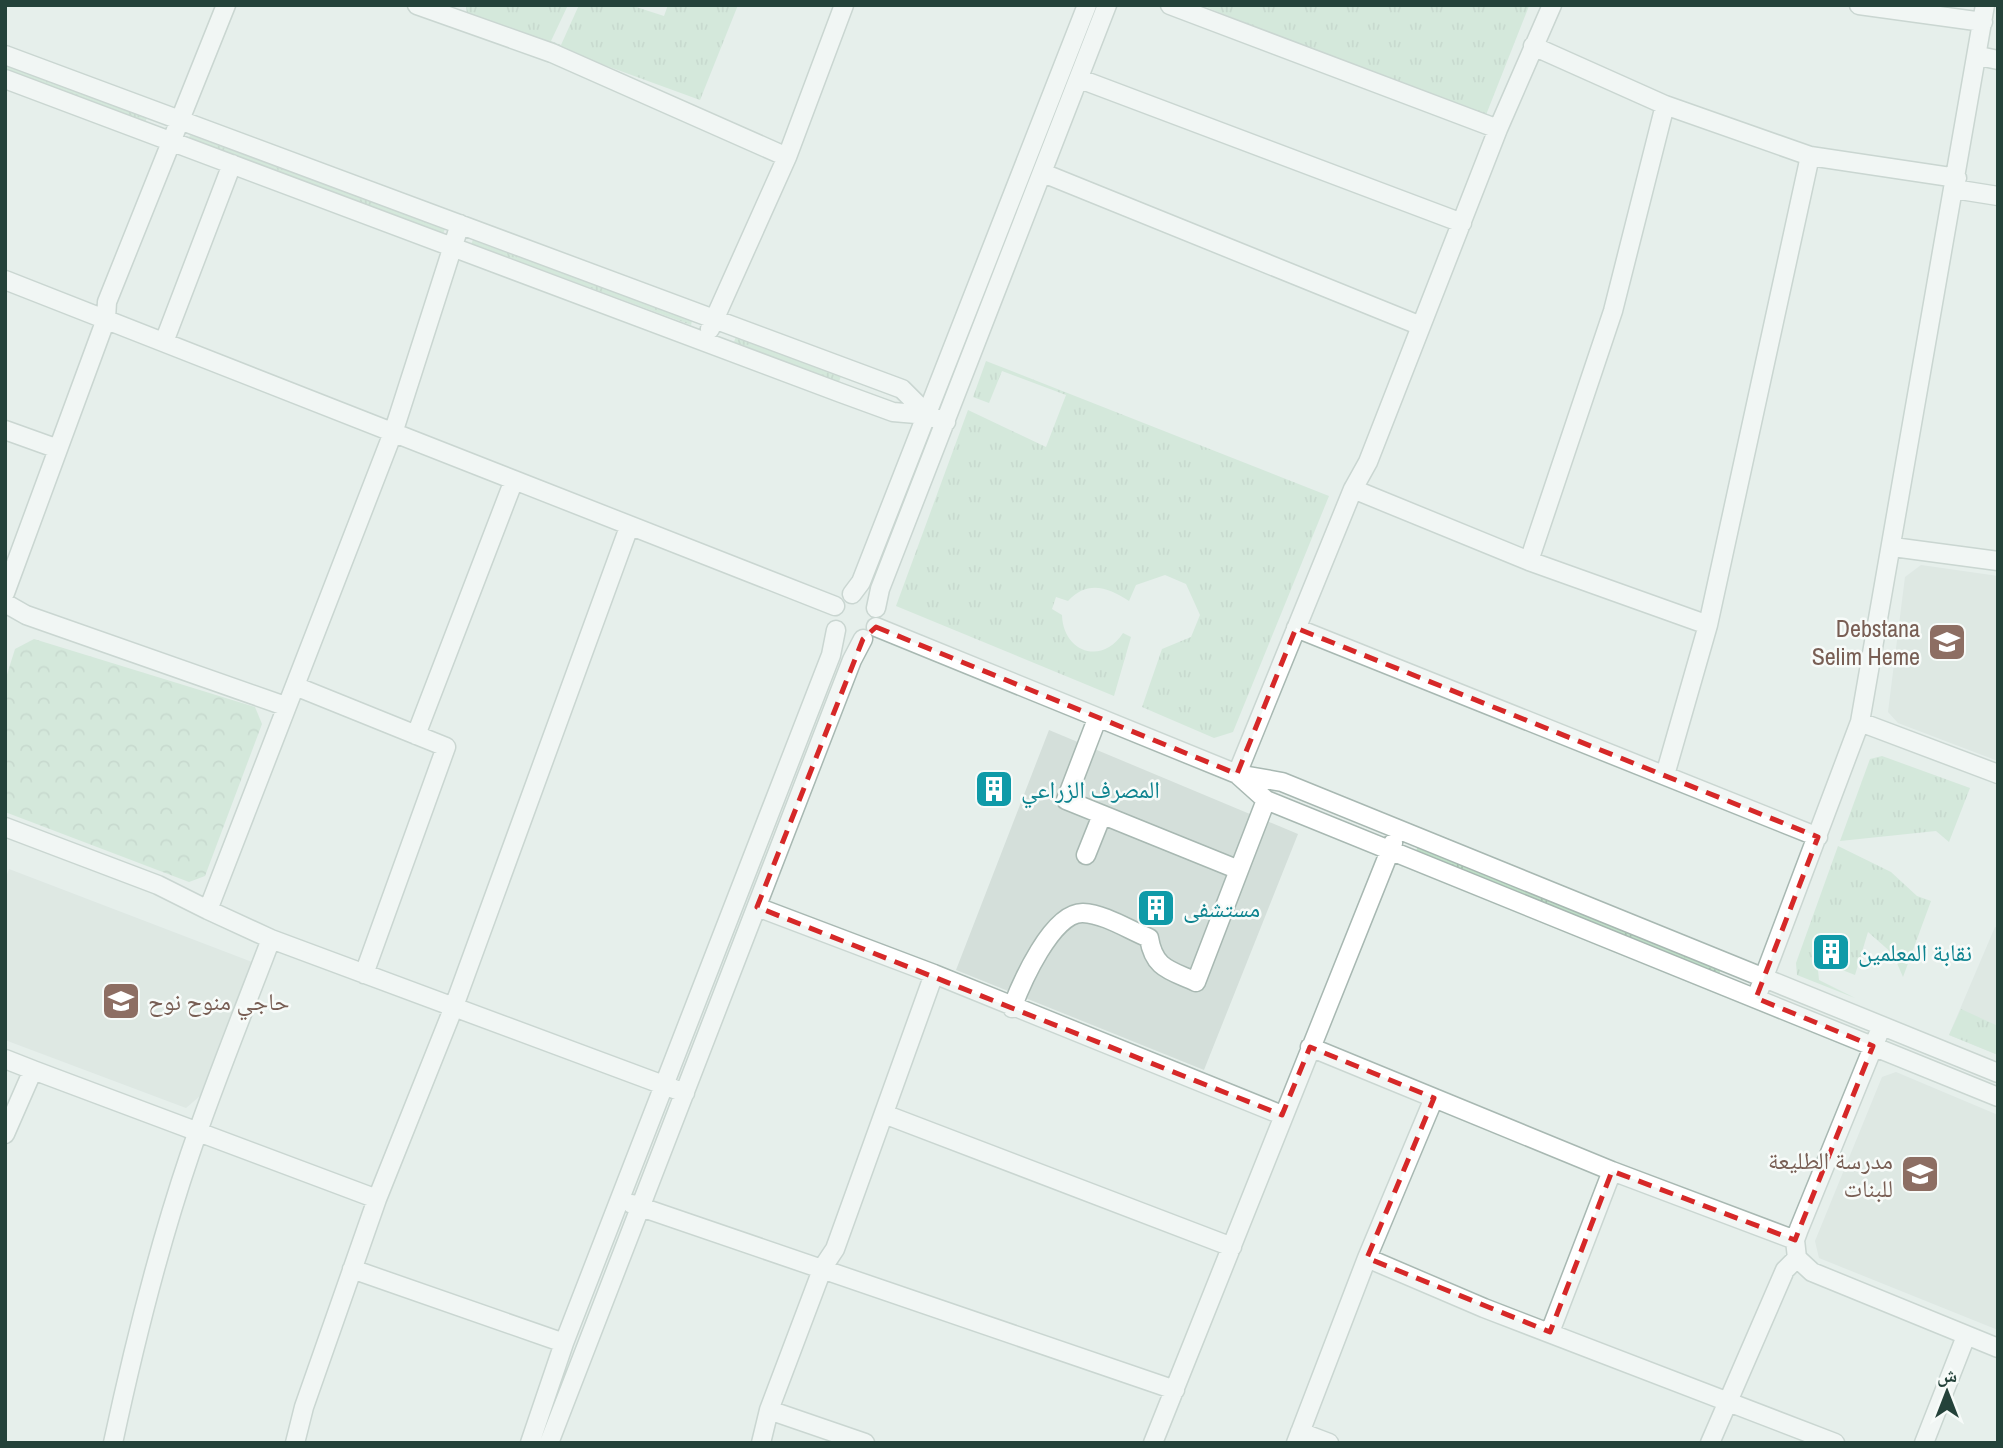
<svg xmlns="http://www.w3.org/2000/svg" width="2003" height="1448" viewBox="0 0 2003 1448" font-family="'Archivo Narrow','Noto Naskh Arabic',sans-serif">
  <defs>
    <pattern id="grass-tufts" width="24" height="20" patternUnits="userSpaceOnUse" patternTransform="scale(1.75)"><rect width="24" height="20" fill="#bfe0c8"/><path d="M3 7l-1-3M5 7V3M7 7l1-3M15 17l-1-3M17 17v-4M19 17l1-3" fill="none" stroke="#a4c1ad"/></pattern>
    <pattern id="park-crowns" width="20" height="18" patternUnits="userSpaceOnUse" patternTransform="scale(1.75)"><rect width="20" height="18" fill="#bfe0c8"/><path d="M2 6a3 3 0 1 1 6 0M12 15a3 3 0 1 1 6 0" fill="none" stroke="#a4c1ad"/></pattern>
  </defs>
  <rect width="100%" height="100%" fill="#e6efeb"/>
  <path fill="#d4dfda" d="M1921 565 1998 576V761L1898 723 1888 712 1905 577Z
    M1049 730 1298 834 1204 1070 956 970Z
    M9 869 252 962 200 1096 186 1108 5 1040V880Z
    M1995 927 1998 928V1055L1949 1035Z
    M1896 1072 1998 1115V1330L1819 1258 1815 1241 1882 1077Z"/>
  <path fill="url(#grass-tufts)" d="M466 5H568L551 41 561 45 579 5H630L664 16 668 5H738L700 100 467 15Z
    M1201 5H1527L1529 6 1484 120Z
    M5 64 147 118 145 123 5 69Z
    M190 135 445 229 443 234 188 140Z
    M473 240 692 321 691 325 471 244Z
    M736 336 841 376 839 382 734 342Z
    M986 361 1329 496 1233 732 1214 738 1142 707 1162 649 1191 637 1200 615 1186 584 1165 575 1136 585 1129 601C1108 587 1087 580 1068 601L1056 597 1052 609 1062 615C1063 652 1102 666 1123 633L1131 637 1114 696 896 606 968 410 1046 447 1066 395 1002 371 989 403 973 397Z
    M1882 756 1970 788 1949 842 1936 831 1840 841 1870 759Z
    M1418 845 1721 969 1719 975 1416 851Z
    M1838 846 1891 872 1917 896 1931 901 1903 977 1893 954 1868 932 1855 975 1817 960 1819 980 1855 998 1797 975 1796 963Z
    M1961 1009 1998 1026V1055L1949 1035Z"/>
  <path fill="url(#park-crowns)" d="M34 639 255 707 262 724 205 876 189 882 5 812V681L15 649Z"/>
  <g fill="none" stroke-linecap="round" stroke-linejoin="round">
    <defs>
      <path id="minor" d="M417 5 552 53 787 157
        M1170 5 1498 129
        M1859 5 1983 22
        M1533 46 1665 105 1810 156 1957 178
        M5 55 902 389 928 415
        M1979 56 1998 60
        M5 79 841 393 893 412 928 415 946 422
        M1080 79 1462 223
        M1043 173 1421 326
        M1954 189 1998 196
        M460 224 394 430 208 910 271 939 685 1093
        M5 280 835 606
        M710 329 787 157 844 5
        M164 342 232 164
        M5 430 58 449
        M1353 489 1529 561 1708 625
        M1893 547 1998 561
        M1529 561 1613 311 1665 105
        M5 593 106 319 107 302 226 5
        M852 594 861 582 1087 5
        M5 603 26 615 285 706
        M876 608 880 589 1107 5
        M876 627 1237 774 1282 782 1998 1073
        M1296 628 1818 837
        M295 686 446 747 364 974
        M1097 719 1066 800 1239 870 1266 800
        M1860 722 1998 774
        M416 735 514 480
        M1237 774 1353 489 1368 462 1498 129 1552 5
        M1237 774 1266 800 1998 1097
        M1665 775 1708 625 1810 156
        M5 827 158 885 208 910
        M1086 855 1102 815
        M757 907 934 974 1282 1115
        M1756 998 1860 722 1985 5
        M1012 1008C1021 984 1052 912 1083 913 1105 914 1129 930 1149 938 1154 969 1170 970 1196 982L1239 870
        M1310 1047 1612 1171 1795 1240
        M5 1059 33 1070
        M884 1114 1232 1247
        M5 1134 33 1070 377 1199 453 1009 629 527
        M632 1204 1175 1390
        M1367 1258 1484 1308 1835 1443
        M1797 1258 1812 1272 1998 1348
        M352 1269 564 1343
        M1550 1332 1612 1171
        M769 1410 865 1443
        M1300 1432 1329 1443
        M113 1443C134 1345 158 1248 190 1154 215 1081 244 1010 271 939
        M295 1443 304 1407 377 1199
        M530 1443 564 1343 831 655 836 630
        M549 1443 852 660 863 639
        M761 1443 769 1410 823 1267 835 1249 934 974
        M1153 1443 1393 843
        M1296 1443 1367 1258 1434 1098
        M1710 1443 1785 1270 1797 1258 1795 1240 1799 1229 1878 1035
        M1924 1443 1966 1336"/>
    </defs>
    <use href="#minor" stroke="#a8b8b2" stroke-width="21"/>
    <use href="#minor" stroke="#fff" stroke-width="18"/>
  </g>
  <path d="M0 0H2003V1448H0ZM876 627 1237 774 1296 628 1818 837 1756 998 1873 1046 1795 1240 1612 1171 1550 1332 1367 1258 1434 1098 1310 1047 1282 1115 757 907 863 639Z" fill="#e6efeb" fill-opacity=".55" fill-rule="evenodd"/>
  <path fill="none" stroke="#d62828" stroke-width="5" stroke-dasharray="14 9" stroke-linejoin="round" d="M876 627 1237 774 1296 628 1818 837 1756 998 1873 1046 1795 1240 1612 1171 1550 1332 1367 1258 1434 1098 1310 1047 1282 1115 757 907 863 639Z"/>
  <defs>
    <symbol id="school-square" viewBox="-11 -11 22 22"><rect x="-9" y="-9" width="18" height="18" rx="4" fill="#8d6e63" stroke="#f7fbf9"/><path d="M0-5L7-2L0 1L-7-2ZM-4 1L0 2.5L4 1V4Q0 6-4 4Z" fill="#fff"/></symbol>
    <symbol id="building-square" viewBox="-11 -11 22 22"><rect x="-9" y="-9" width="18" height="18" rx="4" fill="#0f9aa8" stroke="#f7fbf9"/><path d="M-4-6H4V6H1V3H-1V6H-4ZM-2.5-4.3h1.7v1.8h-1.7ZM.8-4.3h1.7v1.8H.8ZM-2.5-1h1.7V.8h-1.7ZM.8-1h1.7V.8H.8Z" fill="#fff"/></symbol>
  </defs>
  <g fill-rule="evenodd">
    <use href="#school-square" x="1925" y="620" width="44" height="44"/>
    <use href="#building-square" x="972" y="767" width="44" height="44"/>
    <use href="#building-square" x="1134" y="886" width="44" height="44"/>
    <use href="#building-square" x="1809" y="930" width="44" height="44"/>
    <use href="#school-square" x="99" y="979" width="44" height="44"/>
    <use href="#school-square" x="1898" y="1152" width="44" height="44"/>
  </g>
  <g text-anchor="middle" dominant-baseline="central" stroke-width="5" stroke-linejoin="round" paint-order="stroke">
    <g font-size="24" fill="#785e54" stroke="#f7fbf9" text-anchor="end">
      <text x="1920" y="628">Debstana<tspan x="1920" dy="28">Selim Heme</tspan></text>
      <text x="148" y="1001" text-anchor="start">حاجي منوح نوح</text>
      <text x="1893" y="1160">مدرسة الطليعة<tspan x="1893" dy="28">للبنات</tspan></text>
    </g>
    <g font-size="24" fill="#0d838f" stroke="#f7fbf9" text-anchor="start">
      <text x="1021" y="789">المصرف الزراعي</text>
      <text x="1183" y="908">مستشفى</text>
      <text x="1858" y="952">نقابة المعلمين</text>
    </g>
  </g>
  <rect width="2003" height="1448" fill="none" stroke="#24423a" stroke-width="14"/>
  <g transform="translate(1947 1392)" stroke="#f7fbf9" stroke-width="5" paint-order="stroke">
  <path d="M0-5L12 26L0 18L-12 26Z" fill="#24423a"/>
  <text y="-10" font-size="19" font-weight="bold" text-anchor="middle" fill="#24423a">ش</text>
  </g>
</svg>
